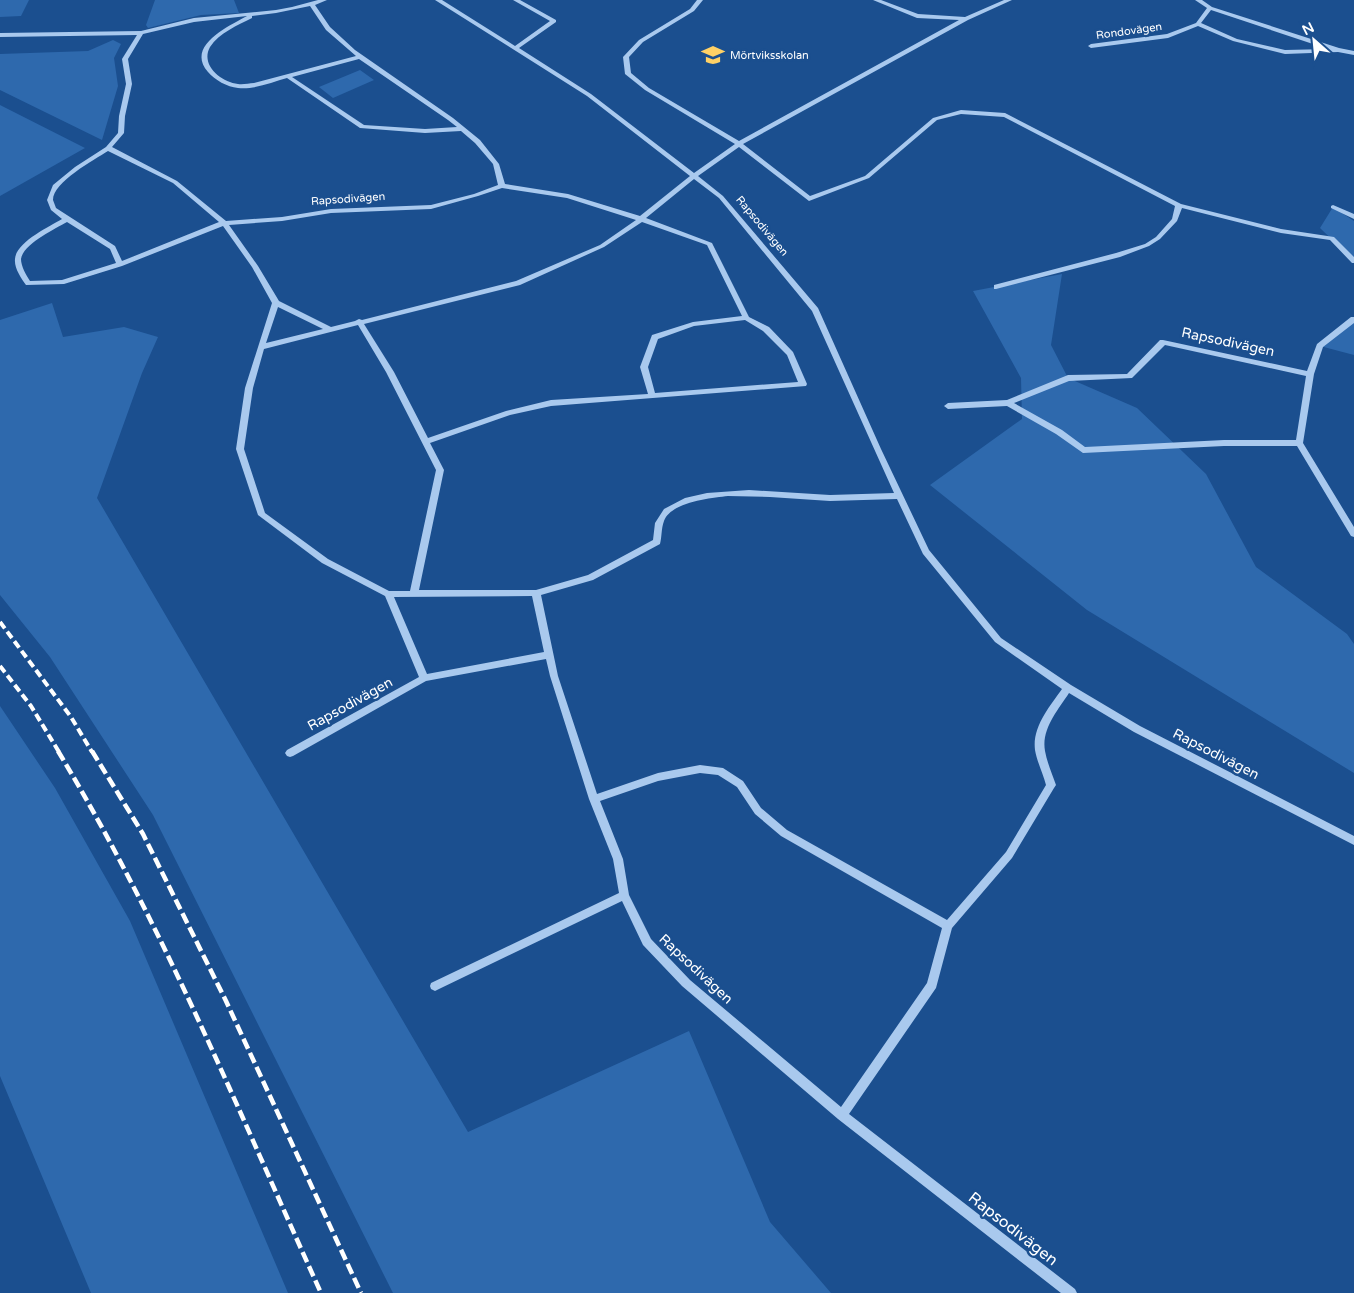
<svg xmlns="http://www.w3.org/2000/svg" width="1354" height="1293" viewBox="0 0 1354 1293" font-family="'Varela Round',sans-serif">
  <rect width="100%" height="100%" fill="#1b4f8f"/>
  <path fill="#2e69ad" d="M0 0H29L21 16 0 17Z
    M155 0H234L239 13 201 15 148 28 146 25Z
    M113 40 121 44 114 58 118 86 102 140 0 90V54L88 51Z
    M360 70 374 80 333 98 319 87Z
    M0 105 85 148 0 196Z
    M1333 207 1354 221V261L1320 228Z
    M1062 274 1051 345 1068 378 1137 408 1206 474 1256 567 1347 634 1354 644V773L1087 610 930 485 1022 419 1021 378 973 291Z
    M52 303 63 337 124 327 158 337 142 373 97 498 468 1132 689 1031 770 1222 831 1293H393L153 815 50 657 0 595V320Z
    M1354 319V355L1320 346Z
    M0 706 55 788 130 921 288 1293H91L0 1076Z"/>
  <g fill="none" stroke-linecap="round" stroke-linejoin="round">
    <path fill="#a9c9ee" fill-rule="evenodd" d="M318 0H327L315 5 330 27 355 50 453 118 480 140 499 164 505 184 568 194 640 216 690 176 587 96 435 0H442L515 46 550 21 513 0H520L556 20V22L519 48 591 94 694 173 735 144 645 90 625 74 623 57 639 40 690 9 697 0H703L694 11 643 42 629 57 631 73 649 88 739 141 959 20 917 18 873 0H881L918 14 965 17 1004 0H1012L968 20 743 144 810 196 865 176 933 118 961 110 1005 113 1181 204 1281 229 1334 237 1354 257V263H1352L1330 240 1281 233 1182 208 1177 221 1160 239 1149 246 1120 257 996 289H994V285L1116 253 1145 244 1156 237 1172 219 1175 206 1004 117 961 114 937 120 869 178 809 201 739 147 698 176 723 196 818 308 881 449 929 550 1001 638 1071 685 1140 726 1354 836V845L1134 732 1069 693C1058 710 1041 729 1045 751 1047 762 1052 774 1056 785L1054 788 1012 858 952 928 936 988 849 1114 1075 1289 1077 1293H1061L838 1119 682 986 643 945 622 901 439 989 435 991 431 989 430 986 431 983 619 893 613 859 589 799 550 676 546 659 426 681 293 756 290 757 287 756 285 753 287 750 419 677 385 596 322 563 258 515 236 449 245 388 272 303 252 267 223 226 122 266 64 284 26 285C21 278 14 268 15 259 16 242 49 227 62 219L51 210 47 200 53 185 75 167 106 147 118 133 119 116 126 84 122 59 137 35 0 37V33L141 31 194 18 276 10 292 7ZM310 6 326 30 356 56 254 83C249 83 243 85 238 84 221 82 200 65 210 47 219 33 238 25 252 18V16L276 13ZM247 16C229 26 185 46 208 72 215 80 227 87 238 88 254 90 272 82 287 78L360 128 425 133 461 131 475 143 493 164 498 185 474 194 431 205 331 209 282 217 226 221 177 181 112 147 124 133 125 116 132 84 128 59 143 34 194 22ZM359 59 448 120 457 127 425 129 364 125 292 77ZM108 151 173 183 219 222 122 261 115 246 56 208C55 205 54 203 53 200 53 182 94 160 108 151ZM694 179 719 198 812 311 894 493 830 495 749 490 707 493 685 498 664 509 655 523 653 540 588 575 536 590H419L444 470 430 443 510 415 551 406 806 386 807 384 793 352 769 327 749 317 712 243 646 218ZM502 188 567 198 636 220 600 245 516 281 362 320 359 319 355 321 331 327 279 301 258 266 229 225 282 221 331 213 431 209 478 196ZM67 222 110 249 116 263 62 280 30 281C26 275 21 266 21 259 23 244 55 229 67 222ZM642 222 707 245 742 316 693 322 652 335 640 367 648 394 551 400 506 411 428 438 394 372 364 324 520 285 604 247ZM278 307 323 329 266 343ZM745 320 763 331 787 355 798 382 655 393 648 367 658 339 694 326ZM358 325 386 372 436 470 410 591H389L328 559 265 513 244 449 253 388 264 349ZM728 496 770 497 830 501 897 499 923 554 995 642 1062 689C1050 706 1032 727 1035 750 1037 762 1043 773 1046 785L1006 852 947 920 787 830 761 808 743 781 723 768 700 765 658 773 597 794 558 676 541 595 593 580 660 544C662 537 661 529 664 521 671 502 710 498 728 496ZM532 596 544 652 427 674 394 597ZM700 773 718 775 737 787 755 814 781 836 942 928 927 983 841 1107 690 980 651 939 629 895 623 859 600 801 658 781Z
      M1195 0H1202L1212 7 1339 48 1354 51V55L1338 52 1285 54 1233 41 1198 26 1168 38 1091 48 1088 46 1091 44 1167 34 1196 23 1207 8ZM1211 10 1328 49 1285 50 1237 39 1201 23Z
      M1333 205 1354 214V219L1331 208V206Z
      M1351 317H1354V323L1323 347 1314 374 1303 443 1354 527V537L1351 536 1297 446H1224L1083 453 1056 434 1007 406 948 409 944 406 948 403 1007 400 1068 375 1127 374 1160 340H1163L1307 371 1317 344ZM1165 345 1306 376 1296 440H1224L1085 447 1062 430 1014 403 1069 381 1132 378Z"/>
    <path stroke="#fff" stroke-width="4" stroke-dasharray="8 4" stroke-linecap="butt" d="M0 622 71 717 92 752
      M0 666 31 706 59 752"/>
    <path stroke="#fff" stroke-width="4.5" stroke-dasharray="11 4.5" stroke-linecap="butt" d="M58 751C162 923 238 1110 321 1293
      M92 751 143 834 226 1001 361 1293"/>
  </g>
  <defs>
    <symbol id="school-bare" viewBox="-9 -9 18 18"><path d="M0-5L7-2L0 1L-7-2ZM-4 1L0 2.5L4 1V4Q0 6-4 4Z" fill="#ffd166" stroke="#1b4f8f" stroke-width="2.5" paint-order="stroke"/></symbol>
  </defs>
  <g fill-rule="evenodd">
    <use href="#school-bare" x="697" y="39" width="32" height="32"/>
  </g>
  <g text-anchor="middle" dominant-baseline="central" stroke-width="5" stroke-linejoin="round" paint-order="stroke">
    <g font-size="11" fill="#fff" stroke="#1b4f8f">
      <text transform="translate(1129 31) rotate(-8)">Rondovägen</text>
      <text transform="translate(348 199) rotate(-4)">Rapsodivägen</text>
      <text transform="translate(762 226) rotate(50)">Rapsodivägen</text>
    </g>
    <g font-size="11" fill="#fff" stroke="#1b4f8f" text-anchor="start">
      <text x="730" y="55">Mörtviksskolan</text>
    </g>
    <g font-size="14" fill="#fff" stroke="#1b4f8f">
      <text transform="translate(1228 342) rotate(12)">Rapsodivägen</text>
      <text transform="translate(350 704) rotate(-29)">Rapsodivägen</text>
      <text transform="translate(1216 754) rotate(27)">Rapsodivägen</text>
      <text transform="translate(696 969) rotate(43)">Rapsodivägen</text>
    </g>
    <g font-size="16" fill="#fff" stroke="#1b4f8f">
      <text transform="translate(1013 1229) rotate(38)">Rapsodivägen</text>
    </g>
  </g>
  <g transform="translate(1314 40) rotate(333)" stroke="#1b4f8f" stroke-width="4" paint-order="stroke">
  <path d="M0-4L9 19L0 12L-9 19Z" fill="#ffffff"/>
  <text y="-8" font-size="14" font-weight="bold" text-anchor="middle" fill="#ffffff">N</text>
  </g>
</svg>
